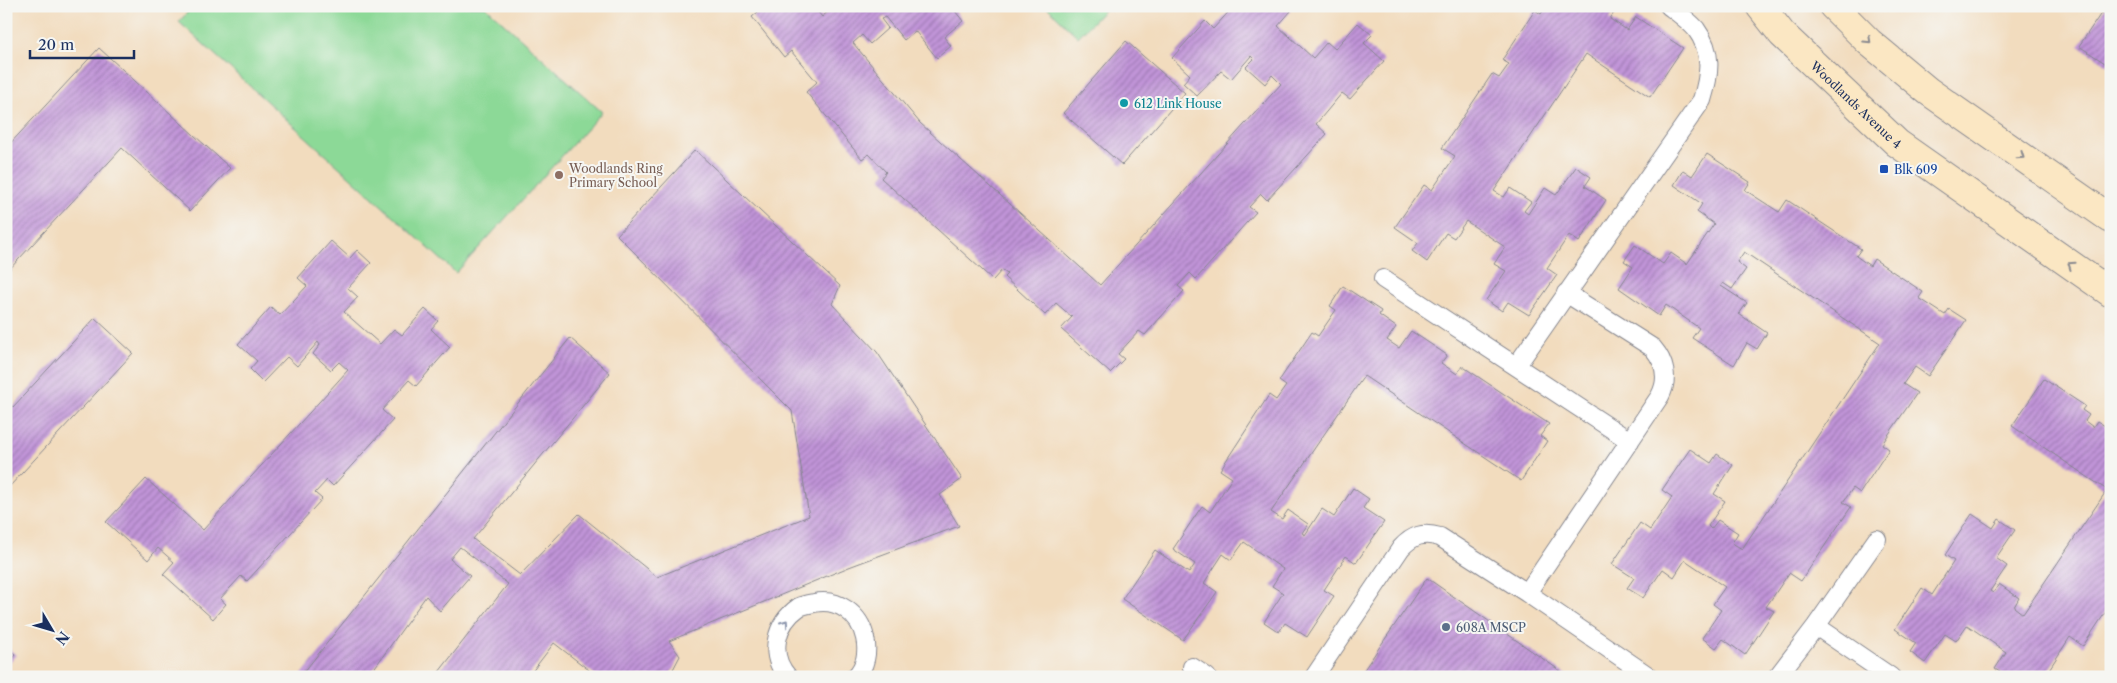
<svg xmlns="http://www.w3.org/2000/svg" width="2117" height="683" viewBox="0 0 2117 683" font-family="'Libre Caslon Text',serif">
  <defs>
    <pattern id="building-hatch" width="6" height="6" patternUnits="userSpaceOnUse" patternTransform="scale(1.25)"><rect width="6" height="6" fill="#c194d8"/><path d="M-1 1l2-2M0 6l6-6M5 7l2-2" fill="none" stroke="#9c79b2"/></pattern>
  </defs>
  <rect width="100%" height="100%" fill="#f6f6f2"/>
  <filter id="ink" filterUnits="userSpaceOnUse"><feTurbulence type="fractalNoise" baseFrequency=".02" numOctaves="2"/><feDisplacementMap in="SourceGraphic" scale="10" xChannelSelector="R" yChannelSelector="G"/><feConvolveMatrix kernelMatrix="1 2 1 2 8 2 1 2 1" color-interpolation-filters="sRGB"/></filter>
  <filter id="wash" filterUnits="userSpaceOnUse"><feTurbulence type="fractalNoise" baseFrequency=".0096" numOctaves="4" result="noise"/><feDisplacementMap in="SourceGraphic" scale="20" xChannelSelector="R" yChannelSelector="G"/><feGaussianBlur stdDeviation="1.12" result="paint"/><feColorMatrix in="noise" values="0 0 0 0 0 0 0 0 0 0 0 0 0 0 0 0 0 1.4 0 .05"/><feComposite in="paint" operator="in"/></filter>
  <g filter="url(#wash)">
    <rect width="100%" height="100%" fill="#f2dcbe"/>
    <path fill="#8cd997" stroke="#54847a" d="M193 6H485L602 112 456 273 179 22Z
      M1046 6H1108L1078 37Z"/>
    <g id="blocks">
      <path fill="url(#building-hatch)" d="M765 6H813L822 17 834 6H951L963 21 944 37 951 46 937 58 915 31 904 40 885 17 881 19 888 28 870 44 862 35 853 43 920 123 1100 285 1281 84 1272 75 1265 84 1246 67 1254 59 1251 56 1231 79 1221 71 1197 96 1183 83 1190 75 1172 58 1205 21 1213 29 1234 6H1286L1291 11 1278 26 1313 58 1327 42 1335 49 1358 23 1372 35 1364 43 1384 61 1350 99 1342 93 1316 124 1327 134 1267 200 1261 194 1249 207 1256 212 1196 279 1190 273 1178 286 1184 291 1145 335 1139 331 1118 354 1124 359 1110 373 1061 329 1072 317 1056 303 1045 315 1004 277 1007 274 1002 270 993 280 881 178 886 172 869 154 862 159 806 92 817 82 791 51 784 57 752 17Z
        M1546 6H1618L1610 19 1627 30 1636 17 1683 48 1650 97 1586 54 1494 191 1504 197 1510 188 1531 202 1524 211 1528 214 1545 188 1556 195 1576 167 1591 177 1585 186 1606 200 1579 242 1569 235 1547 268 1557 275 1529 315 1508 302 1502 311 1486 300 1506 271 1494 264 1505 247 1466 221 1454 238 1446 233 1427 262 1412 251 1418 243 1395 227 1424 185 1432 190 1455 156 1442 148 1492 74 1499 78 1509 64 1502 60 1535 10 1541 14Z
        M2106 6H2111V67L2079 46Z
        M1126 41 1185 93 1122 165 1063 113Z
        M99 48 230 168 190 211 122 148 6 273V148Z
        M695 150 840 286 832 304 877 352 962 479 940 495 959 526 849 567 669 641 680 656 669 677H598L554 643 528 677H435L508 584 460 547 450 559 470 576 440 611 426 596 368 677H300L570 338 610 373 473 539 520 575 579 514 657 577 809 516 792 411 617 235Z
        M1707 154 1750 182 1745 190 1779 212 1787 200 1861 249 1856 256 1870 266 1874 259 1923 292 1919 298 1945 315 1949 309 1966 320 1928 376 1915 367 1903 384 1917 393 1882 444 1889 449 1860 493 1853 488 1843 502 1851 507 1801 581 1789 573 1766 607 1774 611 1745 655 1723 639 1716 648 1702 638 1721 610 1713 604 1725 587 1685 560 1674 577 1663 569 1643 598 1627 588 1634 578 1612 564 1640 523 1650 530 1672 497 1662 490 1690 449 1711 463 1717 454 1733 465 1714 494 1725 501 1708 526 1711 529 1718 520 1738 533 1732 543 1742 549 1880 343 1744 252 1737 262 1746 269 1732 289 1723 283 1721 286 1747 303 1739 314 1767 333 1757 349 1747 343 1734 365 1692 338 1699 328 1666 305 1659 316 1619 288 1633 267 1624 261 1635 245 1663 264 1671 253 1687 264 1714 224 1697 212 1702 204 1674 185 1683 170 1692 176Z
        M331 241 350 258 357 250 371 263 348 288 358 297 344 312 380 344 394 329 402 335 425 309 438 321 431 329 450 347 416 386 409 380 382 410 393 420 333 486 327 480 315 493 322 499 247 581 241 576 220 599 226 604 213 619 163 574 174 562 158 548 148 560 106 522 146 479 203 530 348 370 339 362 331 370 313 354 320 345 318 342 297 366 287 357 263 382 250 369 257 361 238 344 271 307 280 315 307 286 298 278Z
        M1343 286 1381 311 1379 315 1396 327 1387 340 1399 348 1411 331 1447 355 1441 363 1457 374 1462 366 1549 424 1540 436 1547 441 1521 481 1364 376 1271 512 1282 519 1288 510 1308 524 1302 533 1305 535 1322 509 1334 517 1353 488 1369 499 1363 508 1384 522 1356 563 1346 556 1324 590 1334 596 1307 637 1285 623 1279 632 1264 622 1283 593 1272 586 1283 569 1244 542 1231 560 1223 554 1204 583 1217 592 1183 640 1122 599 1155 550 1189 573 1195 564 1173 549 1202 506 1210 512 1232 478 1220 470 1269 395 1276 400 1286 386 1279 381 1312 332 1318 336 1336 310 1330 306Z
        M95 318 133 353 10 486 6 482V401L13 407Z
        M2044 379 2085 406 2082 410 2089 415 2085 421 2093 427 2097 421 2110 429 2106 435 2111 439V604L2083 646 2070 637 2048 671 2056 677H2001L2003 674 1995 669 2006 652 1967 625 1956 641 1945 634 1925 663 1910 652 1916 643 1895 629 1922 588 1932 595 1954 561 1945 555 1972 514 1993 528 1999 519 2015 530 1996 558 2007 566 1990 591 1993 593 1999 584 2019 598 2014 607 2023 614 2107 490 2012 426Z
        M1427 578 1569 677H1359Z
        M6 646 16 655 6 666Z
        M76 672 83 677H72Z"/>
    </g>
  </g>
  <g filter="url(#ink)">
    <use href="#blocks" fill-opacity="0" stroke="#86868e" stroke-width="1"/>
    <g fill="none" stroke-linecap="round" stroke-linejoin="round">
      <defs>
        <path id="service" d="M1383 279 1630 441
          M1517 365 1702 100C1710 74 1713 52 1696 29 1689 21 1678 13 1669 6
          M1527 593 1660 396C1669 379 1665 362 1653 348L1566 293
          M1816 626 1891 677
          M1192 667 1207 677
          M788 677C768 655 775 624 799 607 803 605 809 604 814 603 838 598 860 614 865 638 868 651 866 667 855 677
          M1314 677 1401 548C1413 535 1423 532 1440 537L1527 593 1650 677
          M1777 677 1816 626 1877 539"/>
        <g id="secondary">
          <path id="s1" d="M1760 6 1782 34 1897 143 2111 293"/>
          <path d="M1833 6 1869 42 1928 91 2111 219"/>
        </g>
      </defs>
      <use href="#service" stroke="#86868e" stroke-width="20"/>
      <use href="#secondary" stroke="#86868e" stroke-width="30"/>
      <use href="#service" stroke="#fff" stroke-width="18"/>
      <use href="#secondary" stroke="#fbe7c3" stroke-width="28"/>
    </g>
    <defs><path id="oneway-chevron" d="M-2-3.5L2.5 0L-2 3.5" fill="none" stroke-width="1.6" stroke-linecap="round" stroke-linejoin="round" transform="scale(1.25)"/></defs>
    <g stroke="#8b8b90">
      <use href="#oneway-chevron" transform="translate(1868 40) rotate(43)"/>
      <use href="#oneway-chevron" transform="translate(2021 156) rotate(35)"/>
      <use href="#oneway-chevron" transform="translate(2071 265) rotate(-145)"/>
    </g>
    <use stroke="#8d97ae" href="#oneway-chevron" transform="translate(785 623) rotate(-55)"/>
  </g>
  <circle fill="#0f9aa8" stroke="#f6f6f2" stroke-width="2" cx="1124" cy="103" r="5"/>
  <rect fill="#1a4fb4" stroke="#f6f6f2" stroke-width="2" x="1879" y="164" width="10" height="10" rx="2.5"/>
  <circle fill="#8d6e63" stroke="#f6f6f2" stroke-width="2" cx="559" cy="175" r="5"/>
  <circle fill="#5c6f8a" stroke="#f6f6f2" stroke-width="2" cx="1446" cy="627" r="5"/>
  <g text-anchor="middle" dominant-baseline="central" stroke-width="4" stroke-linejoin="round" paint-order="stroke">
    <g font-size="12" fill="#0d838f" stroke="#f6f6f2" text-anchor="start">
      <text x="1134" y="103">612 Link House</text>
    </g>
    <g font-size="12" fill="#1b2f5e" stroke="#f6f6f2">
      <text stroke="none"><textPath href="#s1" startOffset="138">Woodlands Avenue 4</textPath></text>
    </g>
    <g font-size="12" fill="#785e54" stroke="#f6f6f2" text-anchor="start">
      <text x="569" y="168">Woodlands Ring<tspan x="569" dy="14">Primary School</tspan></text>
    </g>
    <g font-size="12" fill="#164399" stroke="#f6f6f2" text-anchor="start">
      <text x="1894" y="169">Blk 609</text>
    </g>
    <g font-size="12" fill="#4e5e75" stroke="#f6f6f2" text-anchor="start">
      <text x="1456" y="627">608A MSCP</text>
    </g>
  </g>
  <rect width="2117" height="683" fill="none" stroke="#f6f6f2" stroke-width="25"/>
  <g transform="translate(52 630) rotate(128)" stroke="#f6f6f2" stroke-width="4" paint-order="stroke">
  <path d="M0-4L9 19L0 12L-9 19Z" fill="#1b2f5e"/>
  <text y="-8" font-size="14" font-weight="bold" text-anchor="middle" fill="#1b2f5e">N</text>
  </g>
  <path d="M30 50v8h104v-8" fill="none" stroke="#1b2f5e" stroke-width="2.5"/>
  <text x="38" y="50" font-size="15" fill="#1b2f5e" stroke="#f6f6f2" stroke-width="4" paint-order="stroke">20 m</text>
</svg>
